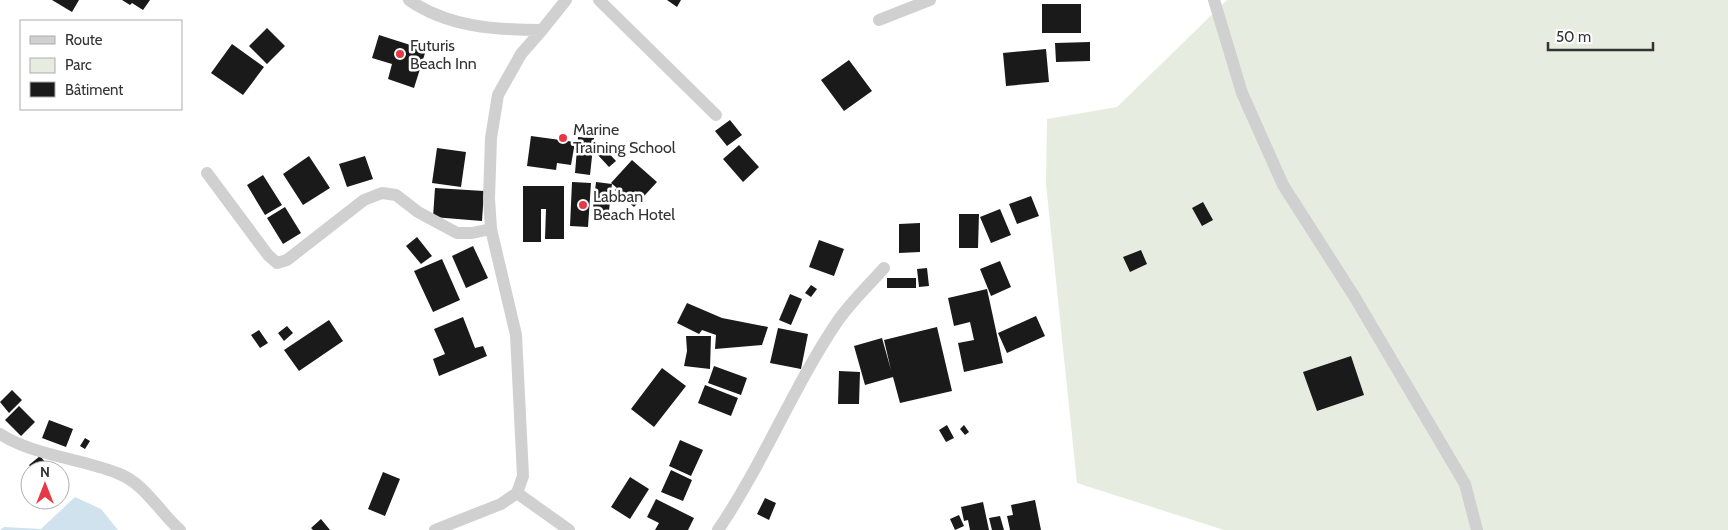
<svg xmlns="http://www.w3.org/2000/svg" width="1728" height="530" viewBox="0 0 1728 530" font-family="Cabin,sans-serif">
  <rect width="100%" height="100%" fill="#fff"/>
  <path fill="#e6ecdf" d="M1227 0H1728V530H1224L1077 483 1046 184 1047 119 1117 107Z"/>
  <path fill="#cfe2ee" d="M75 497 101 509 118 530H0L4 527 41 529Z"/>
  <path fill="#1a1a1a" d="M52 0H79L72 12Z
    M122 0H150L143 10 132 3 130 5Z
    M667 0H681L677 7Z
    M1042 4H1081V33H1042Z
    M267 28 285 46 267 64 249 46Z
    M379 35 426 50 414 88 388 79 392 64 372 58Z
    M1090 42V61L1056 62 1055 43Z
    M232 44 264 67 243 95 211 73Z
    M1046 49 1049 82 1006 86 1003 53Z
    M849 60 872 91 844 111 821 80Z
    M730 120 742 135 727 146 715 131Z
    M531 136 575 142 571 165 557 163 556 170 527 166Z
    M578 137 594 138 590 175 575 173Z
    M739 145 759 167 743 182 723 159Z
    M603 147 616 161 609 167 596 153Z
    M437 148 466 152 461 187 432 183Z
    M309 156 330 188 303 205 283 174Z
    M365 156 373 179 347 187 339 164Z
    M632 160 657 182 634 207 615 190 617 188 611 183Z
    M263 175 282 205 265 215 247 185Z
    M572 182 591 183 588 227 570 226Z
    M596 182 612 184 608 219 592 217Z
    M523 186H564V239H545L546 209H541V242H523Z
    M435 188 484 191 482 221 433 217Z
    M1031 196 1039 216 1017 224 1009 204Z
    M1203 202 1213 220 1202 226 1192 208Z
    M285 207 301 233 283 244 267 218Z
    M1000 209 1011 235 991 243 980 217Z
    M959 214H979L978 248H959Z
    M920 223V252L899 253V224Z
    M417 237 432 256 421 264 406 246Z
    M819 240 844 249 834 276 809 267Z
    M473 246 488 278 466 288 452 256Z
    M1141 250 1147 264 1130 272 1123 257Z
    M442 259 460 300 433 312 414 271Z
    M1000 261 1011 287 991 296 980 269Z
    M927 268 929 286 919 287 917 269Z
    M887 278H916V288H887Z
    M811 285 817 289 811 297 805 293Z
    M987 289 1003 363 964 372 958 343 974 340 970 322 954 326 948 298Z
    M790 294 802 299 791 325 779 320Z
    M687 303 722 318 768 327 762 345 715 349 716 335 702 330 699 334 677 323Z
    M1036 316 1045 336 1007 353 998 333Z
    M463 317 475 348 483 346 487 356 439 376 433 359 445 354 434 329Z
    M329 320 343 341 299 371 284 350Z
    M287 326 293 333 284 341 278 333Z
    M937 327 952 391 900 403 893 377 865 385 854 346 882 338 891 370 884 340Z
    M778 328 808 334 801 369 770 363Z
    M259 330 268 343 260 348 251 335Z
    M686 336H711L710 369 684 366 687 351Z
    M1351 356 1364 395 1317 411 1303 372Z
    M714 366 747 378 741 395 708 383Z
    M662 368 686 386 654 427 631 409Z
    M839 371 860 372 859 404H838Z
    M705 385 738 398 731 416 698 403Z
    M12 390 22 400 9 413 0 402Z
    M19 406 35 422 21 436 5 420Z
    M49 420 73 429 66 447 42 438Z
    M947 425 954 438 946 442 939 430Z
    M964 425 969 432 965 435 960 429Z
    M85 438 90 441 85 449 80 446Z
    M680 440 703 450 691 476 669 466Z
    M40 456 52 470H33L29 465Z
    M671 470 692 480 683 501 661 492Z
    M383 472 400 479 385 516 368 509Z
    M630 477 649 489 630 519 611 507Z
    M765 498 776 503 769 520 757 514Z
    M656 499 694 518 688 530H655L659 523 647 517Z
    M1035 500 1041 530H1010L1007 516 1013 515 1011 505Z
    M983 502 989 530H970L968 520 964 521 961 507Z
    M959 515 964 526 955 530 950 519Z
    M1000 516 1004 530H992L989 518Z
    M321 519 330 530H313L311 528Z"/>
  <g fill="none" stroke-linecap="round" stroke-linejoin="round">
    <path stroke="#d0d0d0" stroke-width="12" d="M409 0C448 27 495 30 542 30L566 0
      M599 0 716 115
      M1214 0 1242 93 1283 185 1354 296 1465 484 1477 530
      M879 20 930 0
      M207 173 268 255 277 263 287 260 364 200 382 193 396 195 418 212 457 233H472L491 229
      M0 434C35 456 79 458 117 473 145 483 159 512 180 530
      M517 493 569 530
      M435 530 501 504 517 493 523 476 516 335 491 229 489 198 491 138 498 95 521 54 542 30
      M718 530C763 464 792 389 837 322 850 303 869 285 884 268"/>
  </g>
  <g fill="#e63946" stroke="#fff" stroke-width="2">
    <circle cx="400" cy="54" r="5"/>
    <circle cx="563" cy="138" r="5"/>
    <circle cx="583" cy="205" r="5"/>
  </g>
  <g text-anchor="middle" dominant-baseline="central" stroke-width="5" stroke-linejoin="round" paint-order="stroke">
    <g font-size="16" fill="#333" stroke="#fff" text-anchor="start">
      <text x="410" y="45">Futuris<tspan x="410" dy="18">Beach Inn</tspan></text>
      <text x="573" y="129">Marine<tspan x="573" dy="18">Training School</tspan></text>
      <text x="593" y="196">Labban<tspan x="593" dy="18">Beach Hotel</tspan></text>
    </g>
  </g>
  <rect x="20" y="20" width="162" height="90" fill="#ffffff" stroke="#adadad"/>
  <rect x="30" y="36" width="25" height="8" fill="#d0d0d0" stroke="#adadad"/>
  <text x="65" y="45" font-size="15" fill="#333333">Route</text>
  <rect x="30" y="58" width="25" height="15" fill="#e6ecdf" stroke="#adadad"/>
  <text x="65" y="70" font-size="15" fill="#333333">Parc</text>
  <rect x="30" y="82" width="25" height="15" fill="#1a1a1a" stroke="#adadad"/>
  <text x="65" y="95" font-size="15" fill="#333333">Bâtiment</text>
  <g transform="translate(45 485)"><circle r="24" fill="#ffffff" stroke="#adadad"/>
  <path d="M0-4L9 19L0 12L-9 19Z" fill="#e63946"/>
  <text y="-8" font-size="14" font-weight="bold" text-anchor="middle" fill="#333333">N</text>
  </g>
  <path d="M1548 42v8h105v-8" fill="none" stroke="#333333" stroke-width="2.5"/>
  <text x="1556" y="42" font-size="15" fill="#333333" stroke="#ffffff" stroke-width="4" paint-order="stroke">50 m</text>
</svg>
